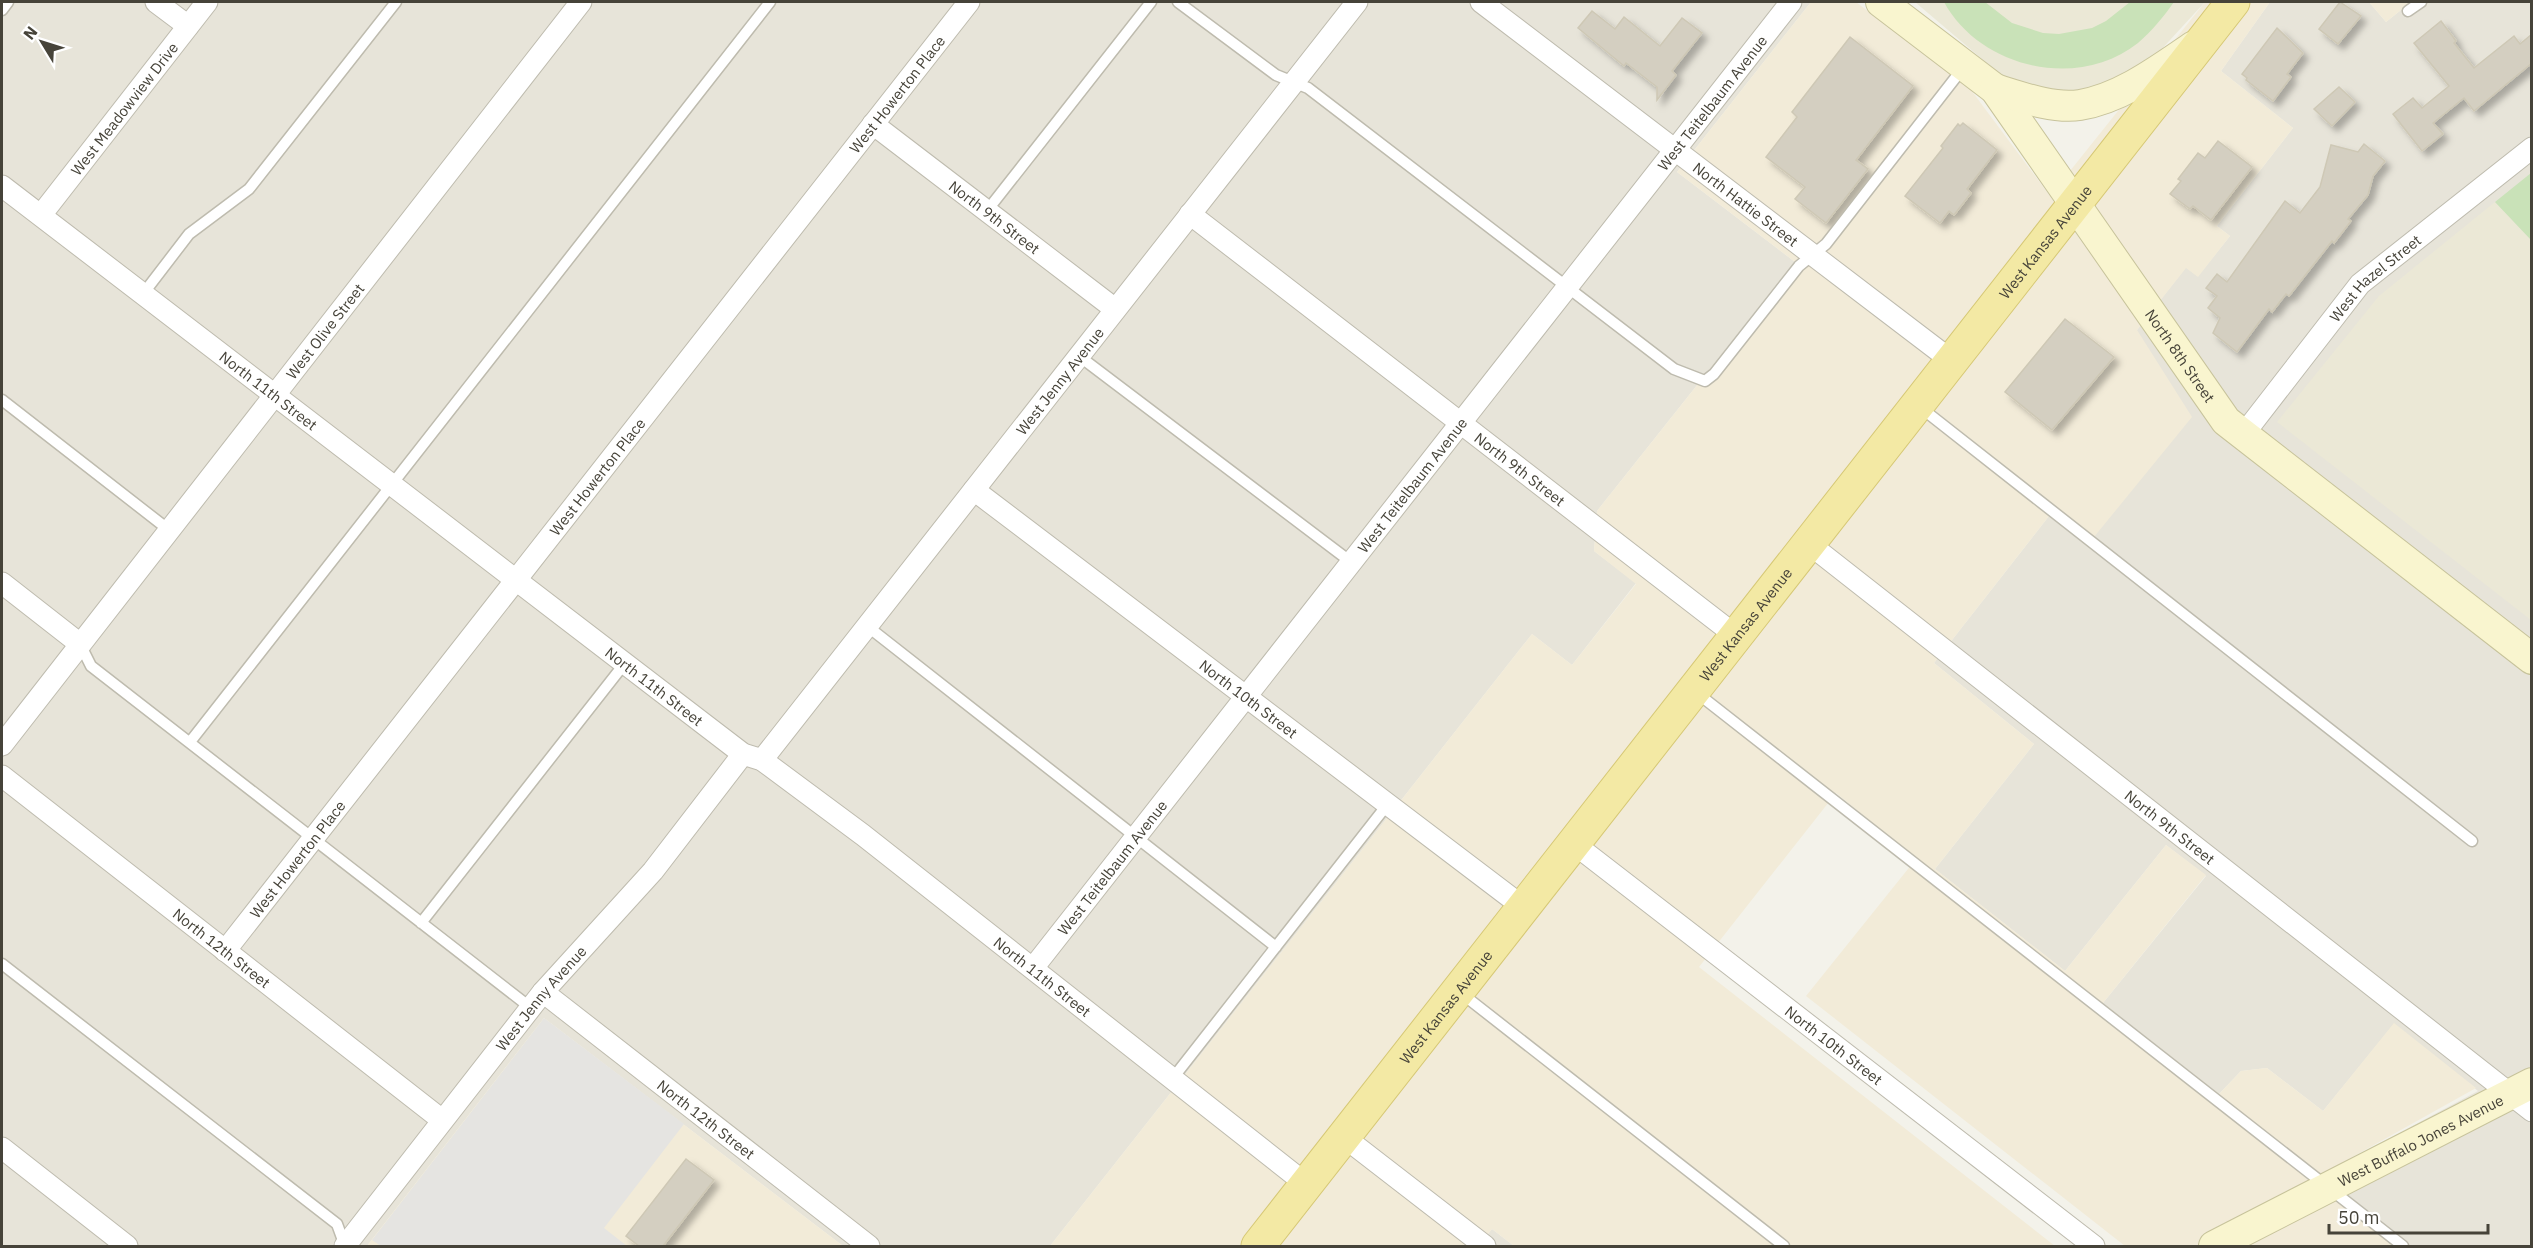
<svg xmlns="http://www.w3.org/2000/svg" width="2533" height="1248" viewBox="0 0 2533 1248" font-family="'IBM Plex Sans',sans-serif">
  <defs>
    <filter id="shadow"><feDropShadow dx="5.5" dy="5.5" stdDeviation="3" flood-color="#0004"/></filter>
  </defs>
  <rect width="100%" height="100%" fill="#f3f2ea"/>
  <path fill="#e7e4d9" d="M2 2H1811L1677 172 1795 262 1597 511 1594 551 1636 583 1572 665 1532 634 1050 1246H843L544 1018 367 1246H2Z
    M2270 2H2369L2386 22 2411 2H2531V1246H2392L2400 1237 2322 1174 2478 1091 2394 1024 2323 1111 2267 1068 2241 1071 2219 1094 2103 1003 2206 876 2166 845 2065 971 1935 869 2034 744 1934 663 2049 516 2137 330 2186 267 2198 276 2230 236 2217 226 2293 128 2221 71Z
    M1492 1229 1514 1246H1478Z"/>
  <path fill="#f2ebd8" d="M1811 2H1856L1971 90 2050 196 2205 2H2270L2221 71 2293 128 2217 226 2230 236 2198 277 2186 268 2137 330 2192 417 2094 537 2049 516 1934 663 2034 744 1935 869 2065 971 2166 845 2206 875 2103 1003 2219 1094 2241 1071 2267 1068 2323 1111 2394 1023 2476 1088 2322 1174 2400 1237 2392 1246H2125L1806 996 1916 859 1836 793 1699 967 2055 1246H1514L1492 1229 1478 1246H1050L1532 634 1572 665 1636 584 1594 551 1597 511 1795 262 1677 172Z
    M2369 2H2411L2386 22Z
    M544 1018 843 1246H367Z"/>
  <path fill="#ebe8d6" d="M1915 2H2205L2147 65 2092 93 2015 87Z
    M2495 202 2531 240V620L2277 422 2379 296Z"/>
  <path fill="#c9e2b8" d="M1944 2H1985L2012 23 2043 33 2059 34 2092 28 2106 21 2130 2H2174C2164 16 2152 31 2138 43 2078 91 1980 68 1944 2Z
    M2531 173V240L2495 202Z"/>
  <path fill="#e5e4e1" d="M544 1018 684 1124 604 1228 627 1246H381L372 1240Z"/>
  <path fill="#d4cfc1" stroke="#cec8b5" stroke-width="1.5" filter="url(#shadow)" d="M2340 2 2361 16 2338 44 2319 29Z
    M1592 11 1615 29 1624 17 1660 46 1682 18 1702 33 1672 71 1676 75 1657 100V87L1626 63 1624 66 1578 28Z
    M2441 21 2456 41 2454 43 2474 68 2514 36 2520 44 2532 34V63L2474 111 2464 98 2433 123 2443 134 2422 151 2393 114 2413 98 2422 108 2449 86 2414 43Z
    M2277 28 2303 53 2287 74 2291 77 2273 101 2246 80 2247 78 2242 74Z
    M1850 37 1913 86 1856 160 1868 169 1826 223 1795 199 1805 187 1766 157 1797 117 1792 112Z
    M2339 87 2355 102 2332 126 2314 109Z
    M1963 123 1997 150 1967 189 1971 193 1954 215 1949 211 1940 223 1905 196 1943 148 1941 146 1958 124 1960 126Z
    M2218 141 2252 167 2211 220 2193 206 2190 209 2170 194 2181 181 2178 179 2198 153 2205 158Z
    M2364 144 2385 161 2373 176 2368 195 2348 219 2351 221 2334 243 2332 241 2289 296 2286 294 2272 312 2269 309 2237 352 2213 333 2220 318 2208 308 2217 296 2206 288 2217 274 2227 282 2285 201 2300 213 2320 187 2331 145 2358 152Z
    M2065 319 2114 357 2052 430 2005 392Z
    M686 1159 714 1180 663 1246H639L626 1236Z"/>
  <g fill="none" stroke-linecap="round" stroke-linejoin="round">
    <defs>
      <path id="lane" d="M1178 2 1276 75 1308 88 1674 369 1705 381 1714 374 1799 266 1826 244 1963 68
        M2 10 8 2
        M2408 11 2421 2
        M986 212 1151 2
        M143 294 189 234 249 189 396 2
        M1079 356 1351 562
        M2 400 169 530
        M1920 407 2472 841
        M867 626 1276 947
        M80 644 91 666 531 1008
        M1697 693 2403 1246
        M190 742 770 2
        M421 923 625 663
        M2 964 337 1224 345 1246
        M1461 993 1784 1246
        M1173 1078 1387 805"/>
      <g id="street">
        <path d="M156 2 188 26"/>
        <path id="s1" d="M1481 2 1952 361"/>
        <path id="s2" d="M873 124 1115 309"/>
        <path id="s3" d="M2 186 743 754 762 760 863 835 1306 1184"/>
        <path id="s4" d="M1190 214 1735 635"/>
        <path id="s5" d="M41 215 207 2"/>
        <path id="s6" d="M2243 435 2360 284 2532 148"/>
        <path id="s7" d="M974 490 1523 907"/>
        <path id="s8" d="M1808 543 2532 1111"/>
        <path d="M2 583 80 644"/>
        <path id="s9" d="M2 745 581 2"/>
        <path id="s10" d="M762 760 1357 2"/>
        <path id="s11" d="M2 776 442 1120"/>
        <path id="s12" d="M1573 843 2094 1246"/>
        <path id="s13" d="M225 951 969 2"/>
        <path id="s14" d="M1033 968 1791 2"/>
        <path id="s15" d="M543 992 869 1246"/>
        <path d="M1344 1137 1485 1246"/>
        <path d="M2 1148 127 1246"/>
        <path id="s16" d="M345 1246 543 992 653 871 743 754"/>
      </g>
      <g id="secondary">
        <path id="s17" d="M1881 2 1995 89 2226 421 2532 659"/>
        <path d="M1995 89C2021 97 2053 109 2080 105 2122 98 2160 69 2194 46"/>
        <path id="s18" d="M2214 1246 2532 1083"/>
      </g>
      <g id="primary">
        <path id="s19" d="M1258 1246 2233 2"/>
      </g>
    </defs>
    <use href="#lane" stroke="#bebbae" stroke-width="13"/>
    <use href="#street" stroke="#bebbae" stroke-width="23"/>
    <use href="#secondary" stroke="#c7c39b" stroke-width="32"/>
    <use href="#primary" stroke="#d6c875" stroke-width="35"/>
    <use href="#lane" stroke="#fff" stroke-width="10"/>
    <use href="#street" stroke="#fff" stroke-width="21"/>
    <use href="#secondary" stroke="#f9f5cf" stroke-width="30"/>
    <use href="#primary" stroke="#f3e9a4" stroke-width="33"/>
  </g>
  <g text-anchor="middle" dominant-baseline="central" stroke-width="6" stroke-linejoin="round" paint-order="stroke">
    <g font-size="15" fill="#464339" stroke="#fff">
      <text stroke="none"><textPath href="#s13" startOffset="1089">West Howerton Place</textPath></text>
      <text stroke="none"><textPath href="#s14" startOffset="1100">West Teitelbaum Avenue</textPath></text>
      <text stroke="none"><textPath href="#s5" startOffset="135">West Meadowview Drive</textPath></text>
      <text stroke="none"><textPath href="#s1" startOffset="333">North Hattie Street</textPath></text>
      <text stroke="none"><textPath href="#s2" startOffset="153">North 9th Street</textPath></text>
      <text stroke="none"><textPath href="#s19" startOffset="1276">West Kansas Avenue</textPath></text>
      <text stroke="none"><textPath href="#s6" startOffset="206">West Hazel Street</textPath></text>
      <text stroke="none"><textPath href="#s9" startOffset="525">West Olive Street</textPath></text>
      <text stroke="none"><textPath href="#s17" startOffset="468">North 8th Street</textPath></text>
      <text stroke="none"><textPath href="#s10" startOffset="482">West Jenny Avenue</textPath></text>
      <text stroke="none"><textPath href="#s3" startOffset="336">North 11th Street</textPath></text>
      <text stroke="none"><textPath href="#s4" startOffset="417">North 9th Street</textPath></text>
      <text stroke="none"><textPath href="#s13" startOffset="603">West Howerton Place</textPath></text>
      <text stroke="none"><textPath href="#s14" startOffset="614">West Teitelbaum Avenue</textPath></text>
      <text stroke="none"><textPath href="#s19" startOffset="790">West Kansas Avenue</textPath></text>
      <text stroke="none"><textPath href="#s3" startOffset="822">North 11th Street</textPath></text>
      <text stroke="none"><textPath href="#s7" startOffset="345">North 10th Street</textPath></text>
      <text stroke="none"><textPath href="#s8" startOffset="460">North 9th Street</textPath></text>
      <text stroke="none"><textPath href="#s13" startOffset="117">West Howerton Place</textPath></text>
      <text stroke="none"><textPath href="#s14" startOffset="128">West Teitelbaum Avenue</textPath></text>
      <text stroke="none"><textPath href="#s11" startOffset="279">North 12th Street</textPath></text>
      <text stroke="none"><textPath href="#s3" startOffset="1308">North 11th Street</textPath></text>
      <text stroke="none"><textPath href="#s16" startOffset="316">West Jenny Avenue</textPath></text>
      <text stroke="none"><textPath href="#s19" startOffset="304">West Kansas Avenue</textPath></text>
      <text stroke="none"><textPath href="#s12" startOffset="330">North 10th Street</textPath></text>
      <text stroke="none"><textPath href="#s15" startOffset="207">North 12th Street</textPath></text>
      <text stroke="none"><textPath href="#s18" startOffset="232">West Buffalo Jones Avenue</textPath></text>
    </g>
  </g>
  <rect width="2533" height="1248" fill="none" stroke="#464339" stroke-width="6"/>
  <g transform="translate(42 42) rotate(308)" stroke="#ffffff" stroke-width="4.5" paint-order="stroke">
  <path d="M0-4.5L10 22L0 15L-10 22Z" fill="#464339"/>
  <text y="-9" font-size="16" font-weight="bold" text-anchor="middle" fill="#464339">N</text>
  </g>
  <path d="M2329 1224v9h159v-9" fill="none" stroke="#464339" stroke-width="3"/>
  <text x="2338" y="1224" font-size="18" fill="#464339" stroke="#ffffff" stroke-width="4.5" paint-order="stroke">50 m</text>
</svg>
